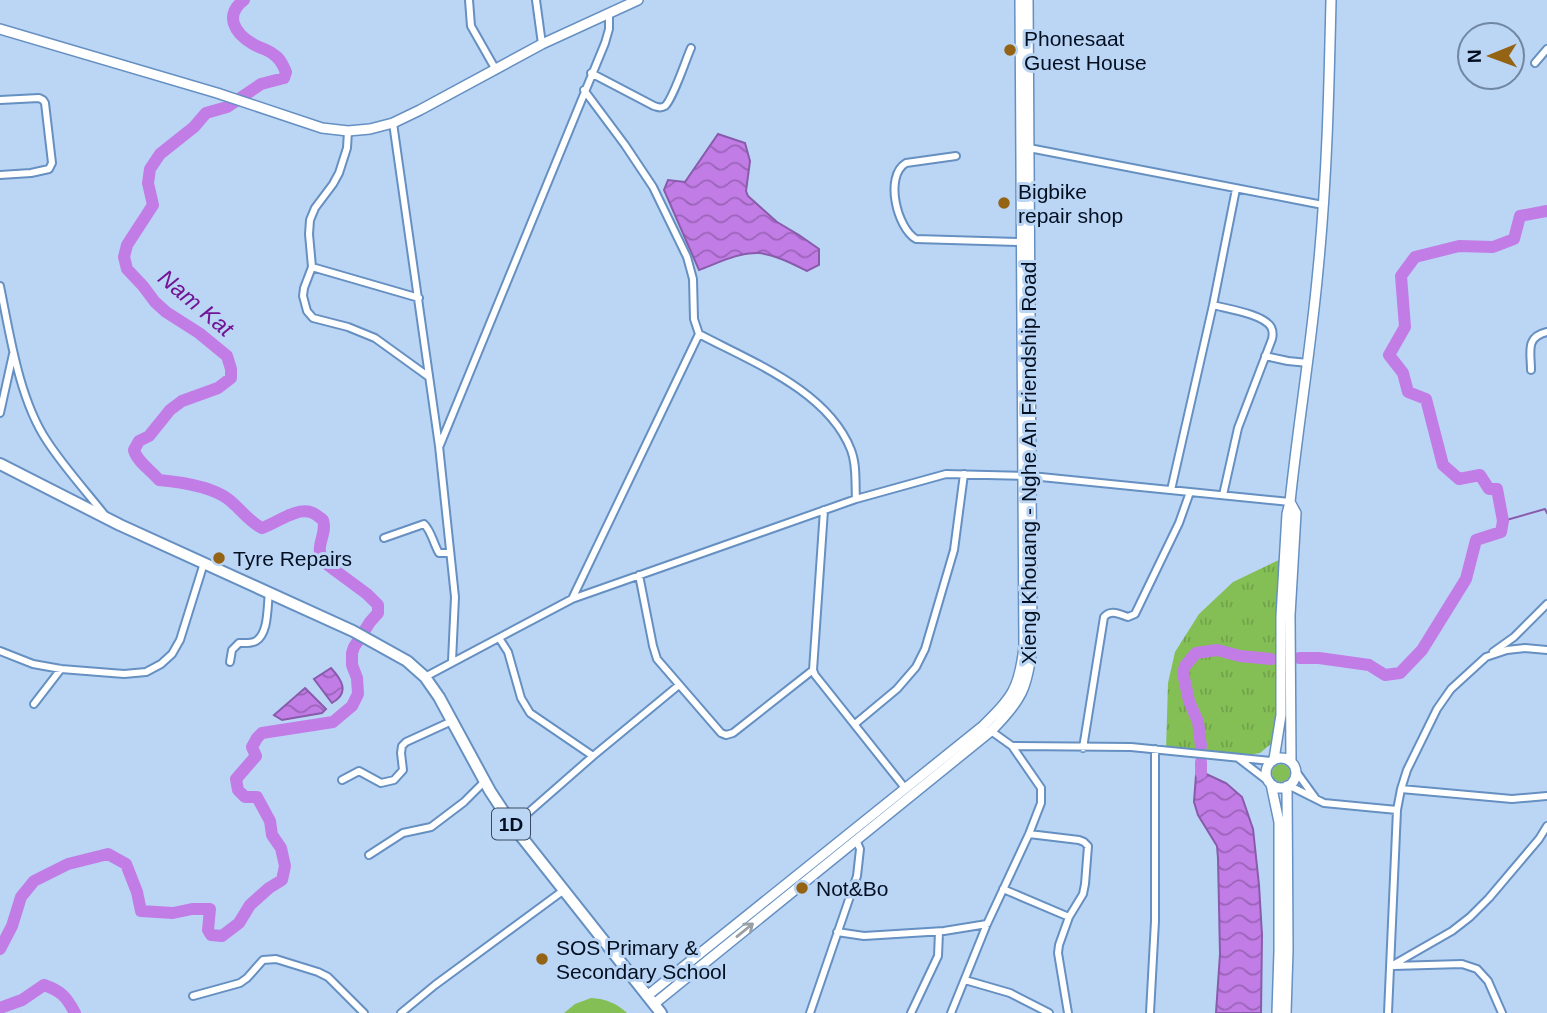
<svg xmlns="http://www.w3.org/2000/svg" width="1547" height="1013" viewBox="0 0 1547 1013" font-family="Arial,sans-serif">
  <defs>
    <pattern id="grass-tufts" width="24" height="20" patternUnits="userSpaceOnUse" patternTransform="scale(1.75)"><rect width="24" height="20" fill="#84bf55"/><path d="M3 7l-1-3M5 7V3M7 7l1-3M15 17l-1-3M17 17v-4M19 17l1-3" fill="none" stroke="#70a34a"/></pattern>
    <pattern id="water-waves" width="16" height="10" patternUnits="userSpaceOnUse" patternTransform="scale(1.75)"><rect width="16" height="10" fill="#c27ce6"/><path d="M0 5q4-4 8 0t8 0" fill="none" stroke="#9b64ba"/></pattern>
  </defs>
  <rect width="100%" height="100%" fill="#bbd5f5"/>
  <path fill="url(#grass-tufts)" d="M1283 558 1281 715 1271 744 1260 753 1237 757 1166 750 1168 683 1175 652 1199 614 1233 582Z
    M1272 773a9 9 0 1 1 18 0a9 9 0 1 1-18 0Z"/>
  <path fill="#84bf55" d="M591 998C606 999 616 1003 627 1013H564L575 1004Z"/>
  <path fill="url(#water-waves)" stroke="#885bab" stroke-width="2" d="M718 134 745 143 750 161 746 191 748 196 777 222 799 235 819 249V265L807 271C793 264 776 255 759 253 739 252 718 263 699 270L664 190 668 180 685 182Z
    M331 668C342 680 350 693 332 703L314 679Z
    M305 688 326 709 322 713 282 720 274 715Z
    M1204 773 1226 783 1242 797 1253 829 1259 885 1262 935 1261 1013H1216L1220 954 1218 858 1217 846 1198 815 1194 802 1196 775Z"/>
  <g fill="none" stroke-linecap="round" stroke-linejoin="round">
    <path stroke="#885bab" stroke-width="2" d="M1503 521 1545 509 1547 513"/>
    <path stroke="#c27ce6" stroke-width="12" d="M1299 658H1319L1369 665 1385 675 1400 673 1422 650 1466 579 1476 540 1501 532 1503 521 1497 489H1489L1480 475 1459 479 1443 465 1426 399 1408 392 1403 373 1389 355 1405 327 1401 276 1415 257 1459 246 1493 247 1514 239 1520 216 1547 211
      M1201 746 1198 722 1189 701 1183 673 1185 666 1196 653 1217 650 1240 656 1271 659
      M1201 762V773
      M0 949 12 926 21 897 34 881 68 864 108 854 126 864 137 892 141 911 173 913 192 909H210L208 930 211 935 222 936 239 923 250 905 269 888 282 880 285 866 281 848 272 835 270 821 257 797H245L238 790 236 779 256 756 252 747 257 738 262 733 333 722 352 706 358 694 357 678 352 665V653L354 647 370 622 378 613V605L367 594 325 563C312 547 328 536 323 520 320 518 317 515 313 513 297 506 277 523 262 528 249 522 240 508 228 499 211 486 180 482 159 480 151 470 137 462 134 450L139 441 149 436 170 410 182 401 218 388 231 378V369L227 356 199 333 166 312 155 302 143 286 127 269 124 257 127 245 153 205 148 183 150 169 160 154 194 127 206 113 227 107 261 84 284 78 286 72C283 65 280 58 273 54 267 49 259 48 253 44 234 33 224 15 244 0
      M0 1008 22 1000 44 985C61 991 66 996 75 1013"/>
    <defs>
      <path id="street" d="M469 0 471 26 496 70
        M536 0 542 44
        M1535 63 1547 49
        M591 73 654 106C658 107 660 109 665 106 673 99 686 59 691 48
        M584 90 625 145 653 187 687 257 693 279 694 319 699 334C752 362 828 391 851 450 857 465 855 483 856 499
        M0 100 39 98 43 100 45 103 52 163 49 169 31 173 0 175
        M393 123 439 446 455 597 452 661
        M348 131 347 148 339 173 333 184 315 208 310 220 309 234 312 267 304 288 303 296 307 311 313 318 348 327 375 338 429 377
        M1029 148 1323 205
        M956 156 906 163C884 176 897 228 916 239L1021 242
        M312 267 419 298
        M0 286C10 335 19 399 47 441 64 467 85 490 104 514
        M1213 305C1228 309 1263 314 1271 327 1273 331 1273 335 1272 339L1238 428 1223 495
        M1265 356 1288 361 1308 363
        M1531 370C1531 352 1525 337 1547 332
        M0 413 13 354
        M440 445 605 43 609 29V13
        M1031 476 1290 502
        M1171 490 1213 305 1236 189
        M824 510 813 670 815 675 905 788
        M384 538 424 524C431 530 434 545 439 553H450
        M639 575 653 646 657 659 721 733 726 735 733 733 813 670
        M572 599 699 334
        M499 638 508 652 521 698 530 713 593 756
        M0 651 33 664 61 669 124 674 146 672 161 664 172 654 180 640 204 563
        M1493 652 1514 637 1547 604
        M230 662 232 650 239 643C244 643 251 644 256 641 269 633 267 606 269 593
        M425 677 572 599 856 499 946 474 1024 476
        M34 704 61 669
        M855 724 897 689 916 667 925 649 954 550 964 474
        M991 731 1012 746 1131 747 1271 761
        M1083 748 1104 617C1111 609 1119 614 1128 617L1135 614 1179 523 1190 492
        M1238 758 1268 781
        M1295 770 1316 799
        M342 780 359 771 381 783 394 780 403 770 401 753 402 746 406 742 452 721
        M1288 785 1324 803 1397 810
        M1401 789 1512 799 1547 796
        M513 826 593 756 679 685
        M1029 834 1079 840 1084 842 1088 846 1085 884 1083 894 1069 917 1059 945 1058 953 1068 1013
        M369 855 403 833 431 827 464 802 485 781
        M1003 889 1069 917
        M837 932 864 936 944 931 987 924
        M1391 966 1452 931 1470 917 1489 898 1539 839 1547 826
        M1393 966 1462 964 1477 969 1488 981 1502 1013
        M965 980 1010 993 1049 1013
        M193 996 240 983 247 978 263 960 276 959 318 972 328 977 364 1013
        M401 1013 435 985 564 890
        M810 1013 857 876 860 849 856 840
        M911 1013 938 956 939 932
        M951 1013 987 924 1029 834 1041 803V788L1012 746
        M1150 1013 1155 921V749
        M1388 1013 1397 810 1401 789 1407 770 1437 709 1451 689 1486 657 1507 650 1525 648 1547 650"/>
      <path id="secondary" d="M0 29 217 93 322 128 348 131 370 129 393 123 420 110 542 44 638 0
        M1290 502 1296 513 1290 615 1291 762
        M1266 773a15 15 0 1 1 30 0a15 15 0 1 1-30 0Z
        M1274 759 1281 715V616L1287 514 1290 502C1298 425 1311 348 1318 270 1327 180 1329 90 1331 0
        M1271 784 1279 822V952L1277 1013
        M647 996 983 726C1012 697 1019 690 1024 647L1020 0
        M654 1004 991 731C1021 701 1028 688 1032 645L1028 0
        M1286 1013 1288 950 1287 786"/>
      <path id="highway" d="M0 464 120 525 353 631 407 661 425 677 439 697 490 791 513 826 661 1013"/>
    </defs>
    <use href="#street" stroke="#6590c1" stroke-width="10"/>
    <use href="#secondary" stroke="#6590c1" stroke-width="12"/>
    <use href="#highway" stroke="#6590c1" stroke-width="14"/>
    <use href="#street" stroke="#fff" stroke-width="6"/>
    <use href="#secondary" stroke="#fff" stroke-width="9"/>
    <use href="#highway" stroke="#fff" stroke-width="10"/>
  </g>
  <defs><path id="oneway-shaft" d="M-6 0H5M1.5-3L5.5 0L1.5 3" fill="none" stroke-width="1.6" stroke-linecap="round" stroke-linejoin="round" transform="scale(1.75)"/></defs>
  <use stroke="#9a9fa6" href="#oneway-shaft" transform="translate(745 930) rotate(-39)"/>
  <g fill="#946313" stroke="#bbd5f5" stroke-width="2.5">
    <circle cx="1010" cy="50" r="7"/>
    <circle cx="1004" cy="203" r="7"/>
    <circle cx="219" cy="558" r="7"/>
    <circle cx="802" cy="888" r="7"/>
    <circle cx="542" cy="959" r="7"/>
  </g>
  <g text-anchor="middle" dominant-baseline="central" stroke-width="6" stroke-linejoin="round" paint-order="stroke">
    <rect fill="#bbd5f5" stroke="#3a4a61" stroke-width="2" x="492" y="808.5" width="38" height="31" rx="5"/>
    <g font-size="19" font-weight="bold" fill="#020f21">
      <text x="511" y="824">1D</text>
    </g>
    <g font-size="21" fill="#020f21" stroke="#bbd5f5" text-anchor="start">
      <text x="1024" y="38">Phonesaat<tspan x="1024" dy="24">Guest House</tspan></text>
      <text x="1018" y="191">Bigbike<tspan x="1018" dy="24">repair shop</tspan></text>
      <text x="233" y="558">Tyre Repairs</text>
      <text x="816" y="888">Not&amp;Bo</text>
      <text x="556" y="947">SOS Primary &amp;<tspan x="556" dy="24">Secondary School</tspan></text>
    </g>
    <g font-size="21" fill="#020f21" stroke="#bbd5f5">
      <text transform="translate(1028 463) rotate(-90)">Xieng Khouang - Nghe An Friendship Road</text>
    </g>
    <g font-size="23" font-style="italic" fill="#711496" stroke="#bbd5f5">
      <text transform="translate(196 303) rotate(40)">Nam Kat</text>
    </g>
  </g>
  <g transform="translate(1491 56) rotate(269)"><circle r="33" fill="#bbd5f5" stroke="#7186a0" stroke-width="2"/>
  <path d="M0-5L12 26L0 18L-12 26Z" fill="#946313"/>
  <text y="-10" font-size="19" font-weight="bold" text-anchor="middle" fill="#020f21">N</text>
  </g>
</svg>
